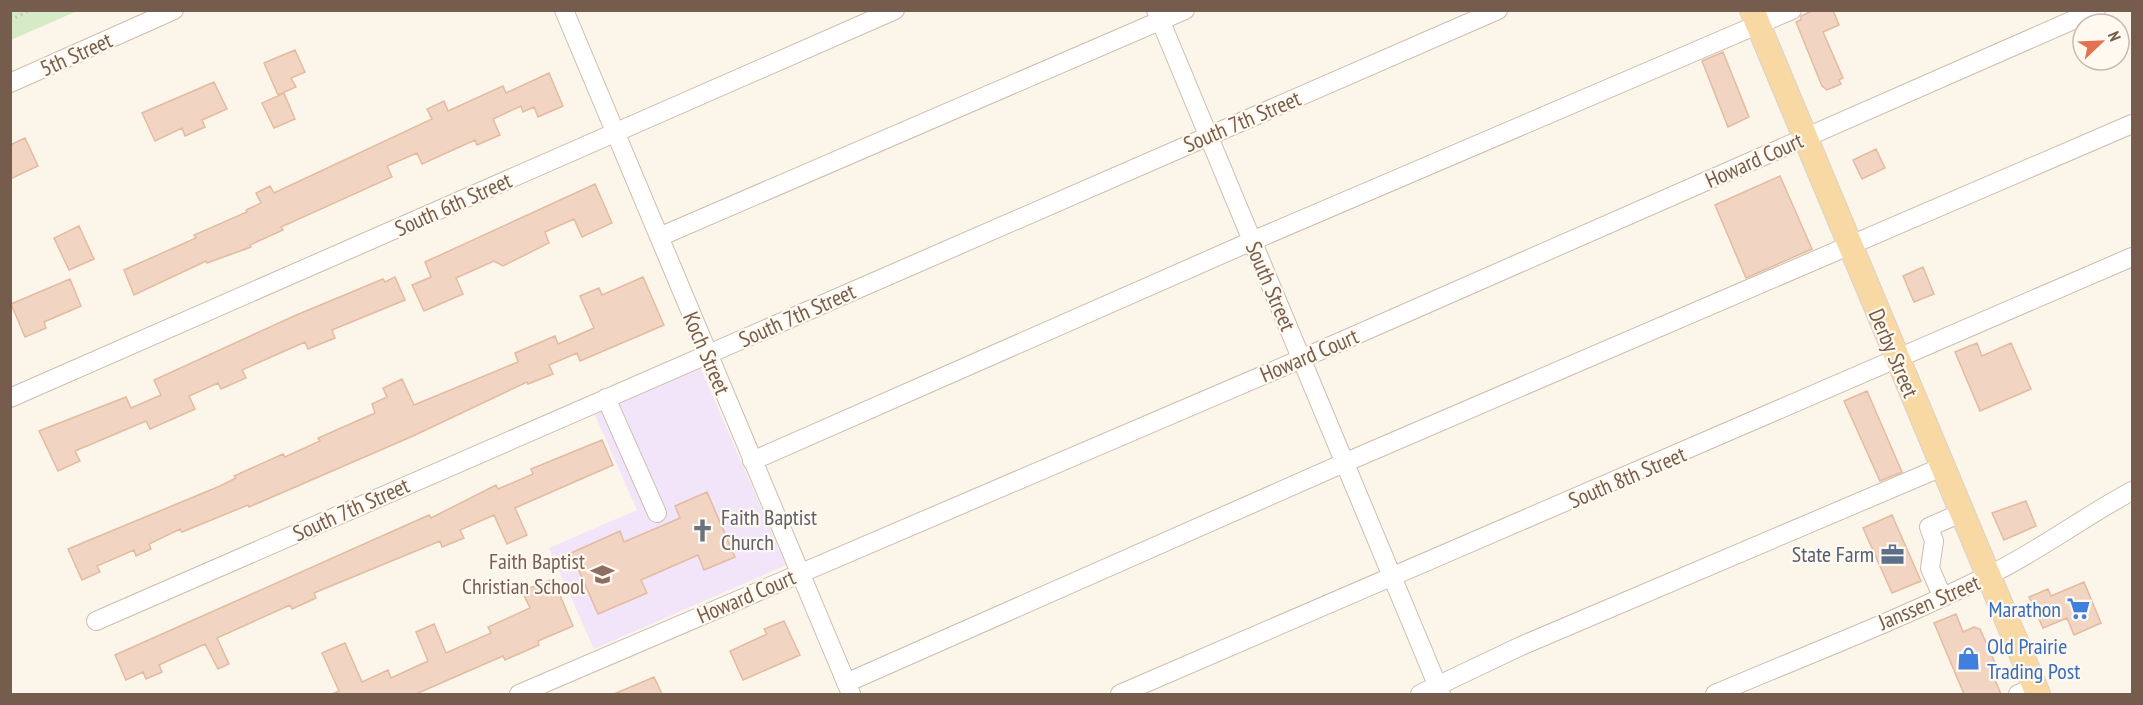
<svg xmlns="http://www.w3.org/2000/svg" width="2143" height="705" viewBox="0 0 2143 705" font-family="'PT Sans Narrow',sans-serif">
  <rect width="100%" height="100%" fill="#fcf5e9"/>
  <path fill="#f2e5f9" d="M700 367 786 565 594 649 549 548 637 510 594 413Z"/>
  <path fill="#d5eac7" d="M11 10H77V11L11 40Z"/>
  <path fill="#f1d4c1" stroke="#e3bba1" stroke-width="1.5" d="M1814 10H1833L1839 25 1823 32 1843 78 1839 80 1841 84 1827 90 1822 86 1796 22 1801 20V16Z
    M295 50 305 72 291 78 296 87 278 95 264 63Z
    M1723 52 1749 117 1728 127 1702 61Z
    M549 73 563 106 538 117 534 107 523 112 521 106 493 119 500 135 477 145 475 140 422 164 417 153 387 166 392 177 281 227 283 230 250 245 251 247 207 263 206 261 134 295 124 270 196 238 194 235 247 212 246 210 261 203 256 193 270 186 274 193 432 119 427 109 444 101 448 111 503 86 506 93Z
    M214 82 227 109 202 120 205 127 185 136 182 128 155 141 142 113Z
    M284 93 295 119 274 128 262 103Z
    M25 138 38 166 10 179V145Z
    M1876 149 1885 168 1862 179 1853 160Z
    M1780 176 1812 249 1746 278 1715 205Z
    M595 184 612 223 582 237 574 219 545 232 549 243 503 266 494 261 456 278 463 294 424 311 412 285 431 277 425 262Z
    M79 226 94 259 69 270 54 238Z
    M1923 267 1934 294 1914 302 1903 276Z
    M395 277 405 300 332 330 335 338 308 349 305 342 242 370 246 378 221 389 218 383 189 396 195 409 150 429 146 421 75 451 80 461 58 471 39 431 126 397 131 408 161 395 154 380 294 316 383 279 385 282Z
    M643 277 664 325 580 361 577 353 549 365 553 374 528 384 527 382 413 436 249 507 248 505 182 532 180 529 149 544 151 549 136 556 134 550 97 566 100 572 82 580 68 549 220 486 236 478 234 476 283 454 285 457 320 441 318 438 375 413 372 404 387 397 383 388 402 379 414 405 518 362 515 353 555 336 558 344 594 328 580 296 599 288 602 295Z
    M70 279 81 306 44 322 46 328 25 337 11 304Z
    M1977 343 1982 356 2011 343 2031 389 1980 411 1955 352Z
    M1867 391 1902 472 1880 481 1844 401Z
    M602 440 613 465 515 508 527 535 507 544 494 515 460 530 464 538 442 547 440 541 314 593 316 598 292 609 290 605 217 638 229 664 218 669 205 644 159 665 162 672 146 679 143 672 126 680 115 655 429 515 431 518 496 485 498 489 533 474 531 469Z
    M707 492 735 557 704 570 698 555 641 580 647 593 598 614 571 553 620 531 624 542 680 518 675 506Z
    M2026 501 2036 526 2004 540 1992 513Z
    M1892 515 1921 581 1892 593 1863 528Z
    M553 579 573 626 538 641 539 645 505 660 503 656 416 694H332L339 691 322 653 345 643 362 682 388 670 391 678 428 661 416 632 434 624 446 653 491 633 488 627 530 608 522 591Z
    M2084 582 2101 623 2074 635 2067 618 2043 628 2029 597 2048 589 2051 596Z
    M1956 614 1963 632 1974 627 1980 629 1996 665 1990 668 2001 694H1964L1934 623Z
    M784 621 800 655 743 680 730 651 767 634 764 629Z
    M654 677 662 694H614Z"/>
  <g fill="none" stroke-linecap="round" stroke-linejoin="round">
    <defs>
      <path id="minor" d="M564 10 851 694
        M1156 10 1441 694
        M10 83 174 10
        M659 237 1185 10
        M10 398 895 10
        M606 398 657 513
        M752 461 1252 241 1792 10
        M1942 596 1930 568 1934 541 1929 527 1961 513
        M96 621 1498 10
        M846 683 1344 463 2132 124
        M519 694 1301 359 2096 10
        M1120 694 2132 257
        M1420 694 1521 646 1942 467
        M1715 694C1806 655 1899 620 1987 576 2038 552 2083 517 2132 491
        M2018 694 2035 687"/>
      <path id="major" d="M1752 10 2038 694"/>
    </defs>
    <use href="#minor" stroke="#cebdae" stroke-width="20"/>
    <use href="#major" stroke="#d9d1cd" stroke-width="26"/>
    <path stroke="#d7b8a3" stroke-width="3" stroke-dasharray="1.5 4.5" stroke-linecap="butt" d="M10 20 31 10"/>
    <use href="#minor" stroke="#fff" stroke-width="18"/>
    <use href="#major" stroke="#f9d9a3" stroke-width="24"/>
  </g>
  <defs>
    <symbol id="church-bare" viewBox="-9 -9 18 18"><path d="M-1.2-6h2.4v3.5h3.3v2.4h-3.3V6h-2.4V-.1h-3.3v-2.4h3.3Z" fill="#6b7280" stroke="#fff9ef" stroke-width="2.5" paint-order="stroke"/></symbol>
    <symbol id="office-bare" viewBox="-9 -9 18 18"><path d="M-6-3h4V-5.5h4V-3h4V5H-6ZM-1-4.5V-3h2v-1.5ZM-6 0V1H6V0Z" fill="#5c6f8a" stroke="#fff9ef" stroke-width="2.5" paint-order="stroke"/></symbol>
    <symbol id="school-bare" viewBox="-9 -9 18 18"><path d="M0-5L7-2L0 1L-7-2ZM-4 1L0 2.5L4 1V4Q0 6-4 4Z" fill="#8d6e63" stroke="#fff9ef" stroke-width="2.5" paint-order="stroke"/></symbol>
    <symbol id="supermarket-bare" viewBox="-9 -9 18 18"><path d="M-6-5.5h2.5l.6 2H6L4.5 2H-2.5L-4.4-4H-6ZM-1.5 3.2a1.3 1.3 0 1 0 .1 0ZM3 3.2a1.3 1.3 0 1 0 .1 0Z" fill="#3f7fe0" stroke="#fff9ef" stroke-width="2.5" paint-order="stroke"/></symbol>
    <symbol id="shop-bare" viewBox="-9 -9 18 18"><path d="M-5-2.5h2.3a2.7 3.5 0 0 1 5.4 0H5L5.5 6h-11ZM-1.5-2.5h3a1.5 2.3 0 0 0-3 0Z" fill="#3f7fe0" stroke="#fff9ef" stroke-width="2.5" paint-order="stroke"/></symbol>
  </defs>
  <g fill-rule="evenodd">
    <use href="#church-bare" x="686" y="514" width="33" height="33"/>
    <use href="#office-bare" x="1876" y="538" width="33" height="33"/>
    <use href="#school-bare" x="586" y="558" width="33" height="33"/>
    <use href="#supermarket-bare" x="2062" y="592" width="33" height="33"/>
    <use href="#shop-bare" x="1952" y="642" width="33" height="33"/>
  </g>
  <g text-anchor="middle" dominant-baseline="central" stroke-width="4.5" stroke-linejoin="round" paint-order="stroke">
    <g font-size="22" fill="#765c4c" stroke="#fff9ef">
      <text transform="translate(76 54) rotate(-24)">5th Street</text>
      <text transform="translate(1242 121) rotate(-23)">South 7th Street</text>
      <text transform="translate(1754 160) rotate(-24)">Howard Court</text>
      <text transform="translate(453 204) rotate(-24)">South 6th Street</text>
      <text transform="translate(1271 286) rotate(67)">South Street</text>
      <text transform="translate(797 315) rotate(-24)">South 7th Street</text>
      <text transform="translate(707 353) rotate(67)">Koch Street</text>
      <text transform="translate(1894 353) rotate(67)">Derby Street</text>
      <text transform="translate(1309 355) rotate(-23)">Howard Court</text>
      <text transform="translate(1627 477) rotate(-23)">South 8th Street</text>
      <text transform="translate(351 509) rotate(-24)">South 7th Street</text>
      <text transform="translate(746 596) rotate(-23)">Howard Court</text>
      <text transform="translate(1929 602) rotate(-23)">Janssen Street</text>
    </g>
    <g font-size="22" fill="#5b616d" stroke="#fff9ef" text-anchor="start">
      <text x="721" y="517">Faith Baptist<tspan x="721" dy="25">Church</tspan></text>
    </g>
    <g font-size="22" fill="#4e5e75" stroke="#fff9ef" text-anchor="end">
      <text x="1874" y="554">State Farm</text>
    </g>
    <g font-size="22" fill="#785e54" stroke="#fff9ef" text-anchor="end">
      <text x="585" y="561">Faith Baptist<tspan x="585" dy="25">Christian School</tspan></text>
    </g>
    <g font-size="22" fill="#366cbe" stroke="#fff9ef" text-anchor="end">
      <text x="2061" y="609">Marathon</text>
      <text x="1987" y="646" text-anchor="start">Old Prairie<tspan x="1987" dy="25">Trading Post</tspan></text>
    </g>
  </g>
  <rect width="2143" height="705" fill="none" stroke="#765c4c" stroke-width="24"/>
  <g transform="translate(2101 42) rotate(67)"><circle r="28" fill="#fff9ef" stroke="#c8baae" stroke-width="1.5"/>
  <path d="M0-4.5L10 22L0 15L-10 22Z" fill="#e37251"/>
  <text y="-9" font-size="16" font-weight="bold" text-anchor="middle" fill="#765c4c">N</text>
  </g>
</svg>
